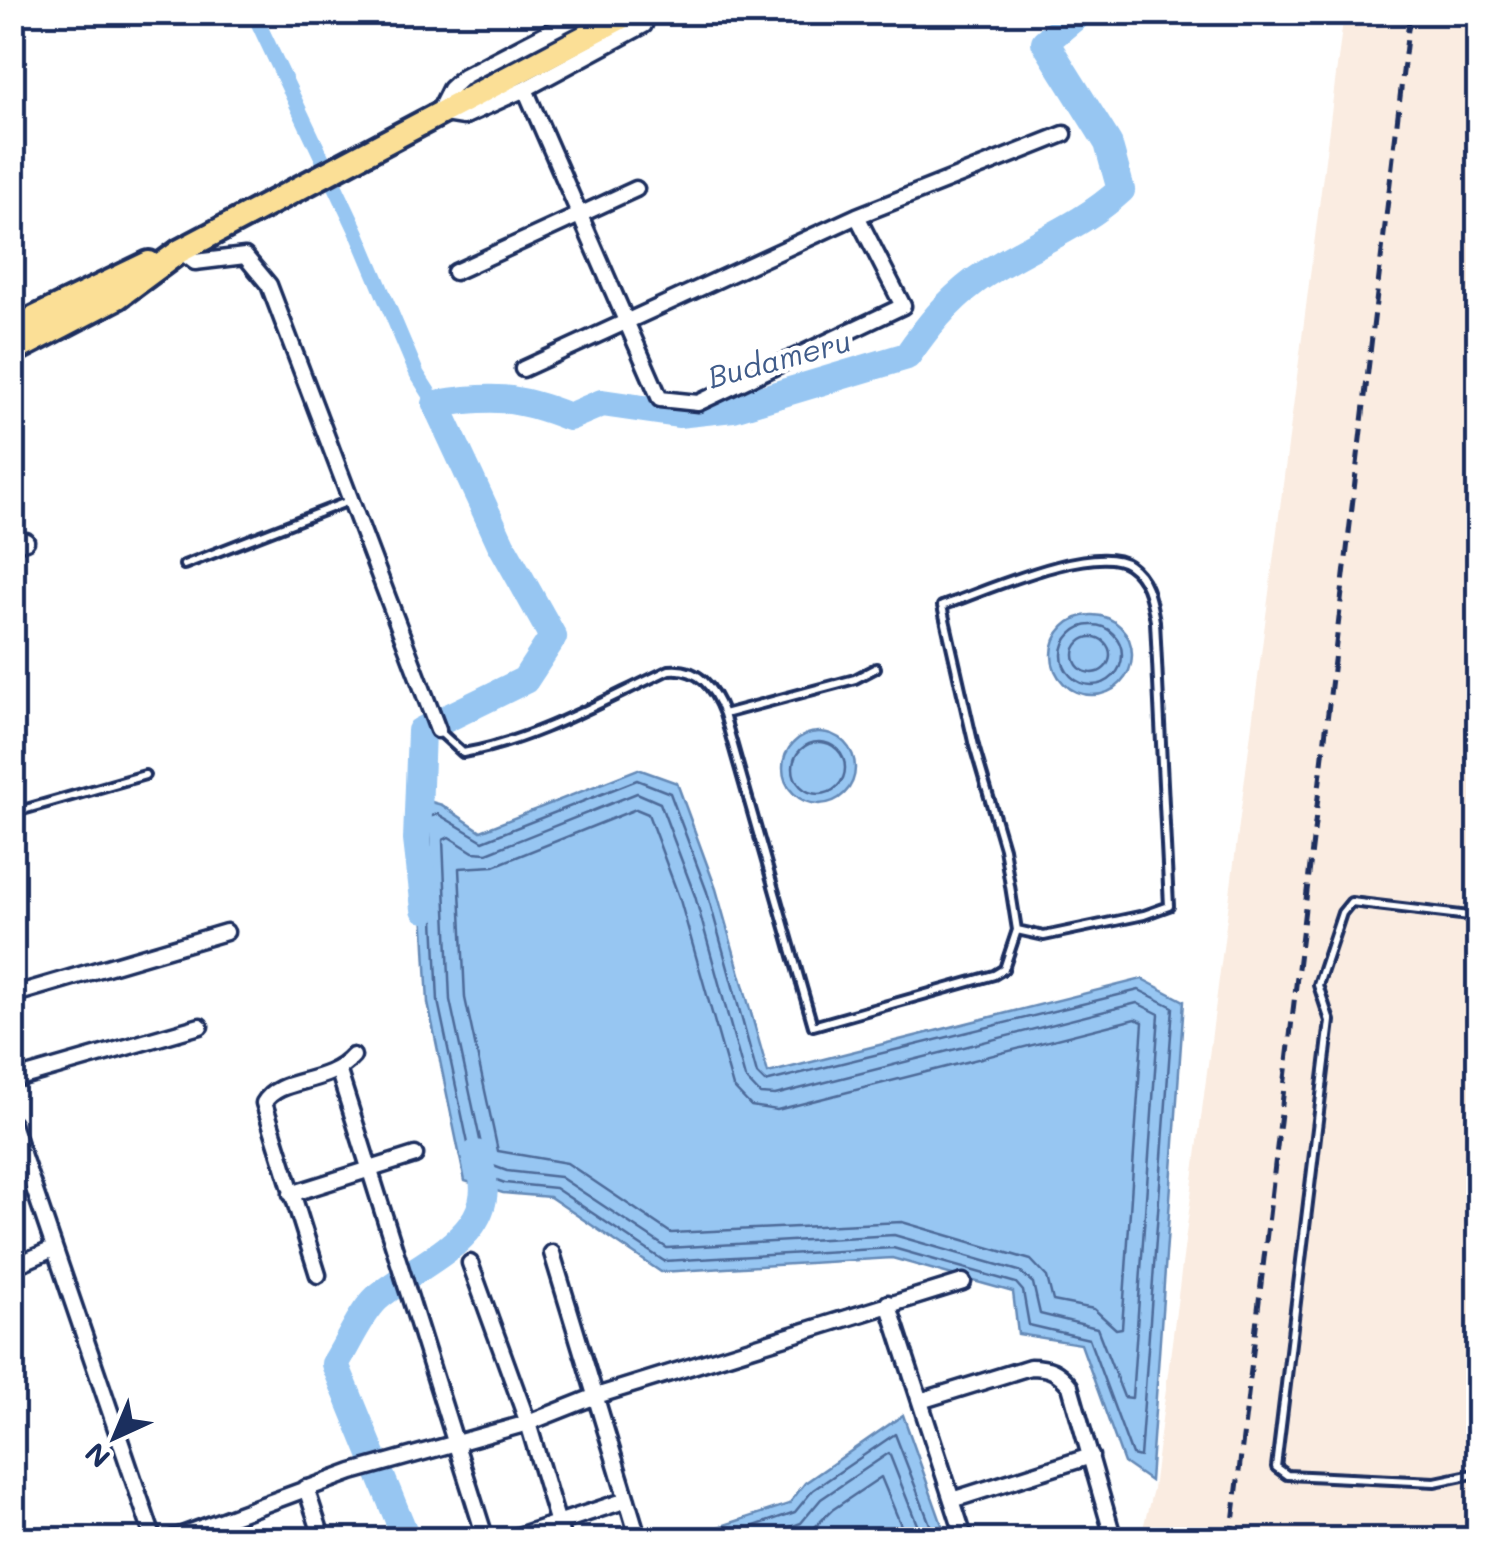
<svg xmlns="http://www.w3.org/2000/svg" width="1491" height="1552" viewBox="0 0 1491 1552" font-family="Mali,sans-serif">
  <rect width="100%" height="100%" fill="#fff"/>
  <filter id="ink" filterUnits="userSpaceOnUse"><feTurbulence type="fractalNoise" baseFrequency=".01" numOctaves="2"/><feDisplacementMap in="SourceGraphic" scale="20" xChannelSelector="R" yChannelSelector="G"/><feConvolveMatrix kernelMatrix="1 2 1 2 8 2 1 2 1" color-interpolation-filters="sRGB"/></filter>
  <g filter="url(#ink)">
    <path fill="#faece1" d="M1344 13H1478V1539L1140 1540 1153 1489Z"/>
    <path fill="#97c6f2" stroke="#658ab7" stroke-width="2.5" d="M1052 655a40 40 0 1 1 80 0a40 40 0 1 1-80 0Z
      M783 768a36 36 0 1 1 72 0a36 36 0 1 1-72 0Z
      M638 769 677 783 716 889 768 1073 1142 979 1184 1001 1150 1481 1124 1463 1081 1344 1018 1334 1013 1292 892 1258 661 1272 550 1197 503 1193 465 1181 428 1003 417 798 442 805 481 831Z
      M903 1415 947 1539H700V1533L789 1504 805 1483Z"/>
    <g fill="none" stroke-linecap="round" stroke-linejoin="round">
      <path stroke="#4d6b99" stroke-width="2.5" d="M1062 655a30 30 0 1 1 60 0a30 30 0 1 1-60 0Z
        M1074 655a18 18 0 1 1 36 0a18 18 0 1 1-36 0Z
        M793 768a26 26 0 1 1 52 0a26 26 0 1 1-52 0Z
        M637 780 670 793 707 892 757 1074 765 1082 1139 990 1173 1007 1140 1457 1132 1455 1089 1339 1029 1325 1023 1291 1016 1283 893 1248 664 1261 555 1188 505 1183 474 1172 438 1001 429 817 438 814 483 841Z
        M637 793 660 803 695 896 745 1078 760 1094 775 1095 1137 1003 1159 1014 1132 1398 1124 1397 1097 1328 1040 1314 1033 1283 1019 1271 894 1235 667 1248 560 1177 507 1171 485 1163 450 1000 443 840 449 837 473 852 487 853Z
        M636 809 648 814 680 900 733 1087 751 1106 777 1110 1135 1019 1143 1022 1122 1328 1116 1329 1094 1309 1053 1301 1047 1277 1031 1260 902 1222 671 1233 567 1163 498 1151 465 998 459 868 494 866Z
        M714 1540 795 1512 813 1490 895 1434 936 1540
        M754 1540 801 1523 821 1499 889 1453 923 1540
        M802 1540 832 1510 881 1477 907 1540"/>
      <path stroke="#97c6f2" stroke-width="15" d="M253 12 357 232 417 374 436 404"/>
      <path stroke="#97c6f2" stroke-width="28" d="M425 909 417 840 421 731 525 680 553 637 501 544 436 404C491 395 517 396 569 417L602 403 678 414 733 408 907 356C927 327 947 302 975 281 1022 247 1078 230 1121 190L1108 143 1045 42 1081 12
        M407 1540 335 1364C348 1344 360 1314 377 1298 425 1257 510 1234 476 1154"/>
      <defs>
        <path id="lane" d="M184 565 349 501
          M724 714 813 1026 994 975 1004 969 1017 930 1004 848 974 746 942 606C981 593 1095 541 1129 565 1148 578 1151 600 1155 621L1169 906 1144 915 1044 936 1017 930
          M439 731 463 753C536 740 602 701 669 670 699 667 714 688 724 714L855 679 876 668
          M12 813 145 775
          M1478 917 1351 902 1342 913 1318 985 1330 1021 1276 1467 1287 1475 1435 1482 1478 1473"/>
        <path id="street" d="M638 12 644 25 525 89 660 399 698 403 903 306 857 216
          M525 89 463 117 438 113 450 89 464 76 587 12
          M180 251 195 262 245 256 269 285 438 730
          M455 272 636 189
          M523 369 857 216 1064 134
          M12 545 26 541
          M12 995 226 932
          M339 1072 486 1540
          M12 1080 200 1026
          M12 1124 154 1540
          M291 1194 415 1155
          M552 1253 639 1540
          M470 1263 528 1423 563 1540
          M12 1267 53 1249
          M318 1275 264 1103C279 1076 326 1087 353 1056
          M888 1303 965 1540
          M920 1401 1030 1367C1049 1367 1058 1371 1070 1386L1114 1540
          M306 1488 323 1540
          M952 1500 1091 1456
          M168 1540 352 1472 528 1423 596 1396 963 1282
          M506 1540 627 1500"/>
        <path id="primary" d="M12 329 149 263
          M12 352 118 297 180 251 632 12"/>
      </defs>
      <use href="#lane" stroke="#1b2f5e" stroke-width="14"/>
      <use href="#street" stroke="#1b2f5e" stroke-width="21"/>
      <use href="#primary" stroke="#1b2f5e" stroke-width="30"/>
      <use href="#lane" stroke="#fff" stroke-width="6"/>
      <use href="#street" stroke="#fff" stroke-width="14"/>
      <use href="#primary" stroke="#fbdf96" stroke-width="22"/>
      <path stroke="#1b2f5e" stroke-width="5" stroke-dasharray="15 8" stroke-linecap="butt" d="M1231 1540 1410 12"/>
    </g>
  </g>
  <g text-anchor="middle" dominant-baseline="central" stroke-width="9" stroke-linejoin="round" paint-order="stroke">
    <g font-size="30" font-style="italic" fill="#405c8a" stroke="#fff">
      <text transform="translate(779 358) rotate(-15)">Budameru</text>
    </g>
  </g>
  <rect width="1491" height="1552" fill="none" stroke="#fff" stroke-width="50"/>
  <rect x="25" y="25" width="1441" height="1502" fill="none" stroke="#1b2f5e" stroke-width="4" filter="url(#ink)"/>
  <g transform="translate(115 1437) rotate(224)" stroke="#ffffff" stroke-width="8" paint-order="stroke">
  <path d="M0-8L18 38L0 25L-18 38Z" fill="#1b2f5e"/>
  <text y="-15" font-size="28" font-weight="bold" text-anchor="middle" fill="#1b2f5e">N</text>
  </g>
</svg>
